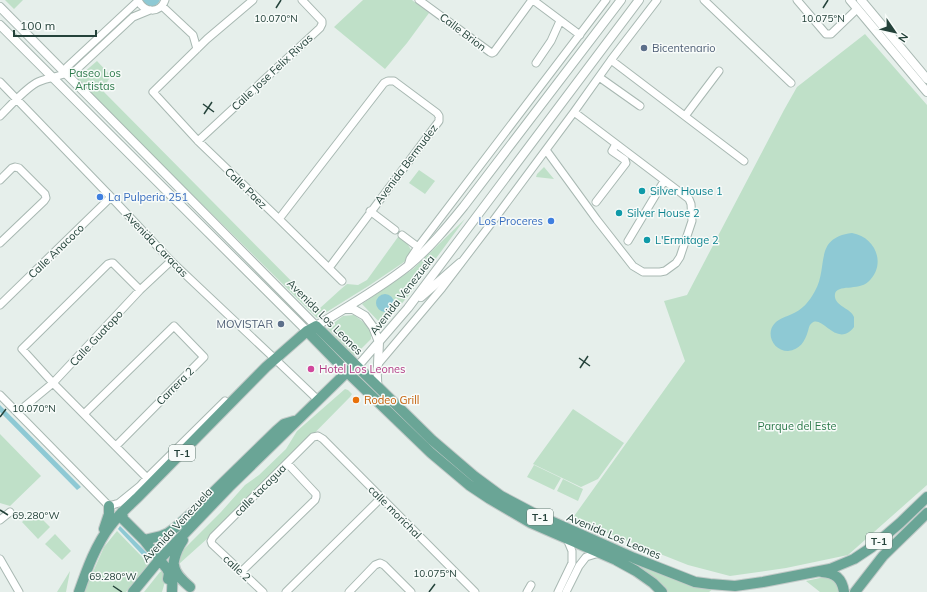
<svg xmlns="http://www.w3.org/2000/svg" width="927" height="592" viewBox="0 0 927 592" font-family="Mulish,sans-serif">
  <rect width="100%" height="100%" fill="#e6efeb"/>
  <path fill="#bfe0c8" d="M5 0H23L14 9Z
    M363 0H412L429 13 407 43 385 69 334 27Z
    M865 34 927 105V485L848 555 786 568 730 576 688 565 572 519 685 361 664 301 687 295 784 110 797 87Z
    M97 61 111 76 102 90 319 309 341 289 347 284 358 285 367 280 398 237 407 243 411 250 407 260 370 285 317 318 76 79Z
    M544 167 554 179 536 177 537 174Z
    M419 170 435 181 425 194 409 183Z
    M465 219 409 295 383 326 362 304 413 269Z
    M354 315 362 321 371 330V339L354 356 327 328 343 316Z
    M345 389 348 390 352 394 350 397 230 519 218 531 208 538 179 564 183 550 221 512 245 485 259 475 286 449 297 431Z
    M573 409 624 443 598 479 581 487 533 464Z
    M0 434 41 476 10 506 0 503Z
    M534 465 561 478 554 490 527 477Z
    M563 479 583 489 578 501 557 491Z
    M34 511 50 527 38 539 22 522Z
    M117 531 149 564 126 592H84L104 547Z
    M55 534 71 551 62 560 45 544Z
    M612 554 713 589 709 592H667L639 568Z
    M70 571 66 592H57Z
    M162 571 167 575 162 592H144L160 572Z
    M820 578C833 578 838 578 842 592H820L806 581Z"/>
  <path fill="#8ec9d4" d="M140 0H160C154 11 148 7 140 0Z
    M852 233C876 237 887 265 868 282 858 291 837 284 835 294 833 306 851 308 854 317 854 320 854 324 854 327 837 349 822 314 812 323 809 325 809 328 808 331 805 341 800 350 788 351 773 351 765 333 775 323 780 318 786 317 792 314 802 310 809 302 815 291 829 266 813 238 852 233Z
    M376 303a9 9 0 1 1 18 0a9 9 0 1 1-18 0Z
    M0 405 81 487 77 490 0 412Z
    M120 526 150 556 147 560 118 529Z"/>
  <g fill="none" stroke-linecap="round" stroke-linejoin="round">
    <defs>
      <path id="minor" d="M138 0C144 13 160 14 165 0
        M253 0 207 39 153 92 198 141 279 219 342 281
        M419 0 490 52 492 53 494 52 532 0
        M533 0 580 35
        M704 0 791 83
        M797 0 826 34H831L857 9
        M162 6 193 35 197 49
        M611 60 744 161
        M536 63 551 41 560 21
        M65 73 67 67 138 1
        M599 77 640 106
        M0 82 111 197 171 261 275 359 318 400
        M0 116C10 106 24 90 36 83 41 80 47 79 54 77 61 75 68 73 75 71L133 17 150 10
        M685 116 719 71
        M198 141 320 28 322 24V21L302 0
        M546 150 597 220 633 266 643 272H660L665 271 676 263 680 257 692 221 691 204 689 199 574 112
        M0 180 12 168 15 167 19 168 45 194 46 198 44 201 0 243
        M596 202 626 163 625 160 612 151 616 144
        M370 211 395 230
        M279 219 384 83 388 81H394L437 113 439 116V121L329 268
        M402 235 418 247
        M628 241 664 181
        M408 266 410 259 418 247 606 0
        M140 290 113 263H111L108 264 22 349 53 383 147 478
        M0 305 111 197
        M378 387 377 369 378 364 442 288 493 221 574 112 611 60 657 0
        M0 395 109 506 119 503 140 486 147 478 225 401
        M18 412 53 383 140 290 171 261
        M84 414 174 326 204 357 116 446
        M0 520 10 512
        M0 559 19 592
        M241 572 315 500 316 497V494L287 463
        M263 592 212 544 211 541 213 537 313 437 318 436 323 439 475 592
        M286 592 381 498
        M349 592 375 565 380 563 384 565 411 592
        M527 592 531 585
        M558 592 572 563V551L567 539
        M566 592 579 566 586 557 599 553"/>
      <path id="tertiary" d="M850 0 927 92
        M861 0 927 79
        M0 7 316 326C347 307 379 289 408 266 429 249 447 227 464 206L621 0
        M0 25 307 331
        M421 297 460 263
        M344 309H353L365 316 373 327 379 342 378 364
        M358 366 408 308 639 0"/>
      <path id="primary" d="M307 331 347 372 431 453 469 485 490 499 531 523 616 560 636 571 653 583 662 592
        M122 512 123 519 144 540 167 569 169 573 168 579
        M104 529 109 514V506
        M144 540 161 536 168 533 175 528 194 511 276 431 284 424 294 421
        M174 565C175 574 183 581 190 587
        M822 572C835 573 842 578 844 592
        M79 592C87 569 96 544 111 525 119 514 130 505 139 496L266 367 307 331 316 326 432 440 474 476 501 496 535 514 634 558 695 582 710 584 735 586 763 582 830 569 854 559 872 547 900 523 927 497
        M133 592 160 559 229 487 347 372 353 369
        M172 592C173 572 171 557 183 540
        M855 592 883 556 927 513"/>
    </defs>
    <use href="#minor" stroke="#a8b8b2" stroke-width="9"/>
    <use href="#tertiary" stroke="#a8b8b2" stroke-width="10"/>
    <use href="#primary" stroke="#c2cac8" stroke-width="12"/>
    <use href="#minor" stroke="#fff" stroke-width="7"/>
    <use href="#tertiary" stroke="#fff" stroke-width="8"/>
    <use href="#primary" stroke="#6aa596" stroke-width="10"/>
  </g>
  <path fill="none" stroke="#24423a" stroke-width="1.5" d="M276 8 281 0M823 8 828 0M203 104 214 112M204 114 212 102M579 358 590 366M580 368 588 356M0 417 6 409M0 510 8 515M113 586 122 592M429 592 435 584"/>
  <g fill="#5c6f8a" stroke="#f7fbf9" stroke-width="1.5">
    <circle cx="644" cy="48" r="4"/>
    <circle cx="281" cy="324" r="4"/>
  </g>
  <g fill="#0f9aa8" stroke="#f7fbf9" stroke-width="1.5">
    <circle cx="642" cy="191" r="4"/>
    <circle cx="619" cy="213" r="4"/>
    <circle cx="647" cy="240" r="4"/>
  </g>
  <g fill="#3f7fe0" stroke="#f7fbf9" stroke-width="1.5">
    <circle cx="100" cy="197" r="4"/>
    <circle cx="551" cy="221" r="4"/>
  </g>
  <circle fill="#d1479c" stroke="#f7fbf9" stroke-width="1.5" cx="311" cy="369" r="4"/>
  <circle fill="#e8710a" stroke="#f7fbf9" stroke-width="1.5" cx="356" cy="400" r="4"/>
  <g text-anchor="middle" dominant-baseline="central" stroke-width="3" stroke-linejoin="round" paint-order="stroke">
    <g fill="#f7fbf9" stroke="#637a73" stroke-width="1">
      <rect x="169" y="445" width="26" height="16" rx="3"/>
      <rect x="527" y="509" width="26" height="16" rx="3"/>
      <rect x="866" y="533" width="26" height="16" rx="3"/>
    </g>
    <g font-size="10" font-weight="bold" fill="#24423a">
      <text x="182" y="453">T-1</text>
      <text x="540" y="517">T-1</text>
      <text x="879" y="541">T-1</text>
    </g>
    <g font-size="11" fill="#24423a" stroke="#f7fbf9">
      <text transform="translate(463 32) rotate(37)">Calle Brion</text>
      <text transform="translate(272 72) rotate(-43)">Calle Jose Felix Rivas</text>
      <text transform="translate(406 164) rotate(-53)">Avenida Bermudez</text>
      <text transform="translate(246 188) rotate(44)">Calle Paez</text>
      <text transform="translate(156 244) rotate(46)">Avenida Caracas</text>
      <text transform="translate(56 251) rotate(-44)">Calle Anacoco</text>
      <text transform="translate(402 295) rotate(-52)">Avenida Venezuela</text>
      <text transform="translate(325 317) rotate(45)">Avenida Los Leones</text>
      <text transform="translate(96 338) rotate(-47)">Calle Guatopo</text>
      <text transform="translate(175 386) rotate(-45)">Carrera 2</text>
      <text transform="translate(260 490) rotate(-45)">calle tacagua</text>
      <text transform="translate(395 512) rotate(45)">calle morichal</text>
      <text transform="translate(177 525) rotate(-47)">Avenida Venezuela</text>
      <text transform="translate(614 536) rotate(23)">Avenida Los Leones</text>
      <text transform="translate(237 568) rotate(43)">calle 2</text>
    </g>
    <g font-size="11" fill="#4e5e75" stroke="#f7fbf9" text-anchor="start">
      <text x="652" y="48">Bicentenario</text>
      <text x="273" y="324" text-anchor="end">MOVISTAR</text>
    </g>
    <g font-size="11" fill="#2d7a4b" stroke="#f7fbf9">
      <text x="95" y="73">Paseo Los<tspan x="95" dy="13">Artistas</tspan></text>
      <text x="797" y="426">Parque del Este</text>
    </g>
    <g font-size="11" fill="#0d838f" stroke="#f7fbf9" text-anchor="start">
      <text x="650" y="191">Silver House 1</text>
      <text x="627" y="213">Silver House 2</text>
      <text x="655" y="240">L'Ermitage 2</text>
    </g>
    <g font-size="11" fill="#366cbe" stroke="#f7fbf9" text-anchor="start">
      <text x="108" y="197">La Pulperia 251</text>
      <text x="543" y="221" text-anchor="end">Los Proceres</text>
    </g>
    <g font-size="11" fill="#b23c85" stroke="#f7fbf9" text-anchor="start">
      <text x="319" y="369">Hotel Los Leones</text>
    </g>
    <g font-size="11" fill="#c56008" stroke="#f7fbf9" text-anchor="start">
      <text x="364" y="400">Rodeo Grill</text>
    </g>
  </g>
  <g font-size="10" text-anchor="middle" fill="#24423a" stroke="#f7fbf9" stroke-width="3" stroke-linejoin="round" paint-order="stroke">
    <text x="276" y="22">10.070°N</text>
    <text x="823" y="22">10.075°N</text>
    <text x="34" y="412">10.070°N</text>
    <text x="36" y="519">69.280°W</text>
    <text x="435" y="577">10.075°N</text>
    <text x="113" y="580">69.280°W</text>
  </g>
  <g transform="translate(895 32) rotate(124)" stroke="#f7fbf9" stroke-width="3" paint-order="stroke">
  <path d="M0-3L7 15L0 10L-7 15Z" fill="#24423a"/>
  <text y="-6" font-size="11" font-weight="bold" text-anchor="middle" fill="#24423a">N</text>
  </g>
  <path d="M14 30v6h82v-6" fill="none" stroke="#24423a" stroke-width="2"/>
  <text x="20" y="30" font-size="12" fill="#24423a" stroke="#f7fbf9" stroke-width="3" paint-order="stroke">100 m</text>
</svg>
